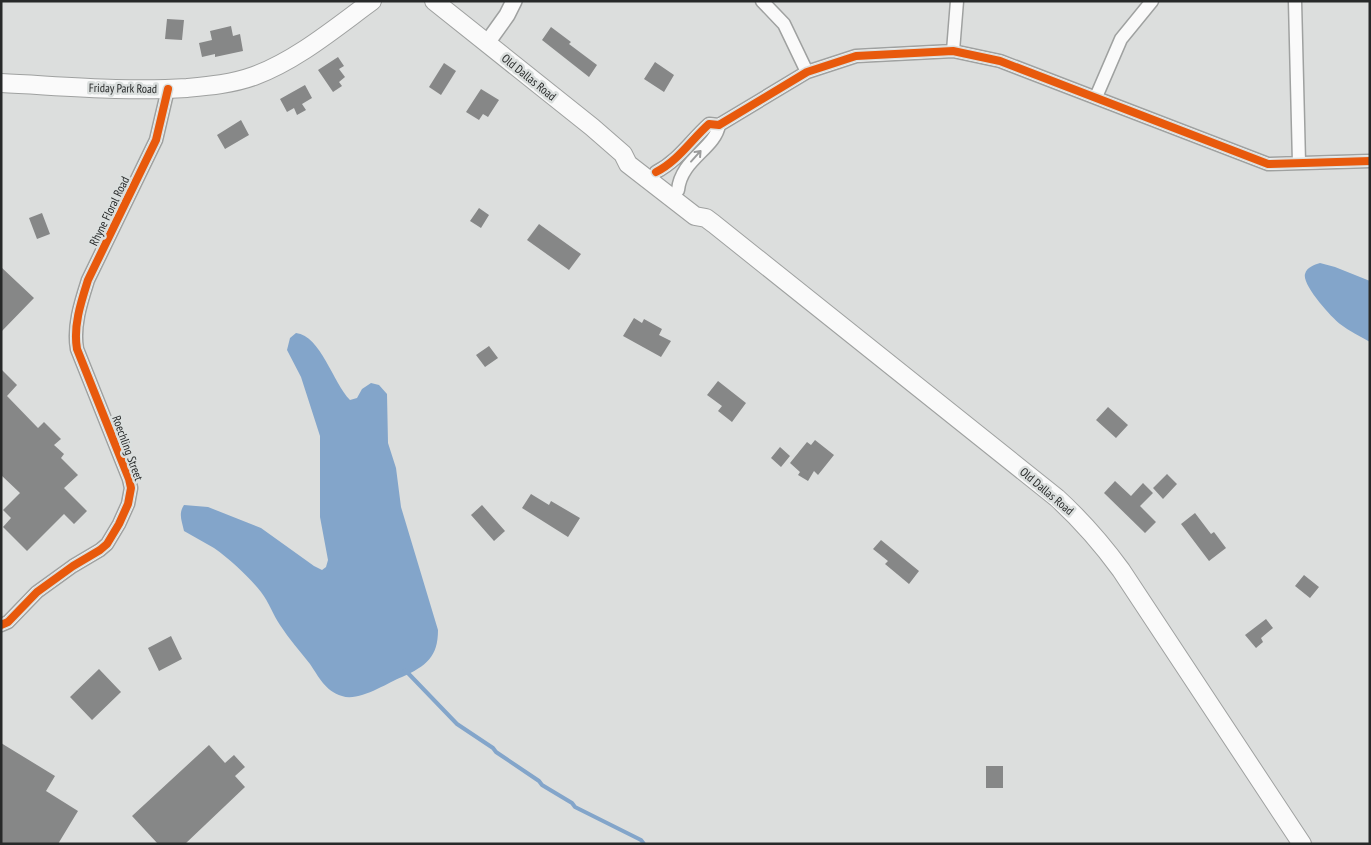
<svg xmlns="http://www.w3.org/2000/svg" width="1371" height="845" viewBox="0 0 1371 845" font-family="'PT Sans Narrow',sans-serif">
  <rect width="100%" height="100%" fill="#dcdedd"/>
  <path fill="#83a5ca" d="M1320 263 1335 267 1370 281V342C1360 336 1349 331 1340 324 1331 317 1302 285 1305 274 1307 267 1314 265 1320 263Z
    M296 333C321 336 333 383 350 400L357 398 362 389 371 383 379 385 387 394 388 443 396 468 401 507 438 630C438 657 426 666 402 677 387 683 359 702 342 696 325 691 319 677 310 664 300 651 289 639 280 625 273 615 269 602 261 592 248 576 231 560 214 548 204 542 194 537 184 531 182 521 178 514 184 505L208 507 261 528 314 566 322 570 326 567 328 560 320 517V436L301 377 287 350 290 338Z"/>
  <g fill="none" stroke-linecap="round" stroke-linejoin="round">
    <path stroke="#83a5ca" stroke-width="4" d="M405 670 457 724 493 748 496 752 539 781 542 785 572 803 575 807 641 840 644 844"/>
  </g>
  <path fill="#868787" d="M167 19 184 20 182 40 165 39Z
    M231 26 233 36 240 34 243 51 215 57V54L202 57 199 43 212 40 210 31Z
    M551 27 571 42 569 44 597 65 589 77 542 40Z
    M338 57 344 66 339 69 345 77 339 82 342 86 333 92 318 70Z
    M655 62 674 75 664 92 644 79Z
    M444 63 456 71 441 95 429 87Z
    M305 85 312 98 302 104 306 110 297 115 294 108 287 112 280 99Z
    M481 89 499 100 488 117 483 114 479 120 466 112Z
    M241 120 249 135 225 149 217 135Z
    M479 208 489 215 481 228 470 221Z
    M42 213 50 234 37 239 29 218Z
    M539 224 581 254 569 270 527 240Z
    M1 267 34 298 1 332Z
    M634 318 642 323 644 319 662 329 659 335 671 341 661 357 623 336Z
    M489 346 498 358 485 367 476 355Z
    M1 369 17 385 7 396 38 428 44 422 61 439 54 445 64 454 61 458 78 475 64 488 87 511 74 524 64 514 27 551 3 527 11 518 3 510 20 493 1 475Z
    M718 381 746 403 732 422 718 411 722 406 707 395Z
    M1108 407 1128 425 1116 438 1096 420Z
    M815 440 834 455 818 475 814 471 808 481 798 475 800 472 790 463 807 442 811 445Z
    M780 447 790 456 781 467 771 458Z
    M1167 474 1177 484 1163 499 1153 488Z
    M1115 481 1131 496 1143 483 1153 493 1140 506 1156 522 1145 533 1104 493Z
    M531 494 549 505 551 501 580 518 568 537 522 508Z
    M482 505 505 531 494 541 471 515Z
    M1195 513 1211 534 1214 532 1226 548 1209 561 1181 524Z
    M881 540 919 571 909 584 885 564 888 561 873 549Z
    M1304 575 1319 587 1310 598 1295 586Z
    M1266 619 1273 628 1261 638 1263 642 1256 648 1245 635Z
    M171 636 182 659 159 671 148 648Z
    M99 669 121 692 92 720 70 697Z
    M1 743 55 776 46 791 78 811 58 844H1Z
    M209 745 225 763 234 755 245 767 235 776 245 787 185 844H158L132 816Z
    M986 766H1003V788H986Z"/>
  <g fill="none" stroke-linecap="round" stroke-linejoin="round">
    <defs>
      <path id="minor" d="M762 1 784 24 807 72
        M1295 1 1299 163
        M953 51 957 1
        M1096 97 1121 39 1152 1
        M656 172C678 161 691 140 709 124L719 125 807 72 856 56 953 51 1000 61 1268 164 1370 161
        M678 190C681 159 715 149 719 125
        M1 625 8 622 37 592 73 566 100 550 107 544 119 524 128 504 131 488 129 479 77 349C73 326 81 302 88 280L156 140 168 89"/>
      <path id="tertiary" d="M487 43 507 15 514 1"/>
      <path id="secondary" d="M434 1 592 127 623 154 628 164 695 216 706 218 714 224 1057 498C1081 520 1102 544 1121 570L1302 844
        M1 83C63 86 125 92 187 88 209 86 232 84 254 76 297 60 335 28 372 1"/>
    </defs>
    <use href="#minor" stroke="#9fa1a0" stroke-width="15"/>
    <use href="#tertiary" stroke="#9fa1a0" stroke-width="18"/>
    <use href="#secondary" stroke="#9fa1a0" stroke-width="20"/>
    <use href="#minor" stroke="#fafafa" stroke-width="12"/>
    <use href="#tertiary" stroke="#fafafa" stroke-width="15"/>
    <use href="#secondary" stroke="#fafafa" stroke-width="18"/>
    <defs>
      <path id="cycleway" d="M656 172C678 161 691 140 709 124L719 125 807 72 856 56 953 51 1000 61 1268 164 1370 161
        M1 625 8 622 37 592 73 566 100 550 107 544 119 524 128 504 131 488 129 479 77 349C73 326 81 302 88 280L156 140 168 89"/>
    </defs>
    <use href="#cycleway" stroke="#dbdfde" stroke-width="11"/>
    <use href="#cycleway" stroke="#e8590c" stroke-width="8"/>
  </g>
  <defs><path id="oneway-shaft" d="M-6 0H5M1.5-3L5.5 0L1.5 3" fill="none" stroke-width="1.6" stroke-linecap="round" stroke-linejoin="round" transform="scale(1.25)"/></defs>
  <use stroke="#9b9c9c" href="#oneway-shaft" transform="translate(696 156) rotate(-48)"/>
  <g text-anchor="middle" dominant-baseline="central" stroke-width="5" stroke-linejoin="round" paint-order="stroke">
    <g font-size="12" fill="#272929" stroke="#dbdfde">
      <text transform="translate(529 77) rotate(39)">Old Dallas Road</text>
      <text transform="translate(123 88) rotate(1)">Friday Park Road</text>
      <text transform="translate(109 211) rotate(-64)">Rhyne Floral Road</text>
      <text transform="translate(128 448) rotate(70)">Roechling Street</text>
      <text transform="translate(1047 491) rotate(40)">Old Dallas Road</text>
    </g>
  </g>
  <rect width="1371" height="845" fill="none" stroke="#272929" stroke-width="5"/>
</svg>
